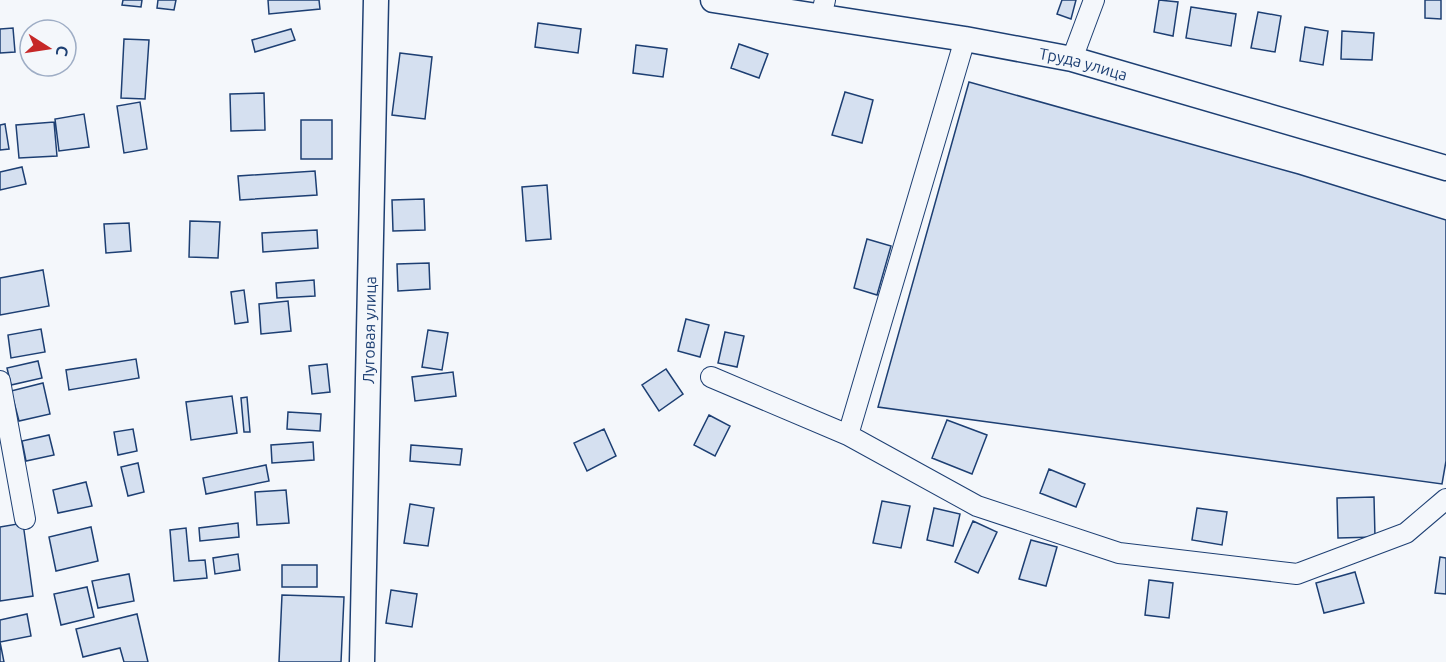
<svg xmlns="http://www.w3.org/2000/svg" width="1446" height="662" viewBox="0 0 1446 662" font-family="Ubuntu,sans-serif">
  <rect width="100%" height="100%" fill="#f4f7fb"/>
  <path fill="#d5e0f0" stroke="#1d3f73" stroke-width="1.5" d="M123 0H142L141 7 122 5Z
    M158 0H176L174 10 157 8Z
    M268 0H319L320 9 269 14Z
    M1062 0H1076L1071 19 1057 14Z
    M1159 0 1178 2 1173 36 1154 32Z
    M1425 0H1441V19L1425 18Z
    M1191 7 1236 14 1231 46 1186 38Z
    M1258 12 1281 16 1275 52 1251 48Z
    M538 23 581 29 578 53 535 47Z
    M1305 27 1328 31 1323 65 1300 61Z
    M13 28 15 52 0 53V29Z
    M291 29 295 40 255 52 252 40Z
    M1342 31 1374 33 1372 60 1341 59Z
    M124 39 149 40 145 99 121 98Z
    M739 44 768 54 759 78 731 68Z
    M636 45 667 49 663 77 633 73Z
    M400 53 432 57 425 119 392 115Z
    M969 82 1298 174 1446 220V461L1442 484 878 407Z
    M845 92 873 100 862 143 832 135Z
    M264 93 265 130 231 131 230 94Z
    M140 102 147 149 124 153 117 106Z
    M84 114 89 147 59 151 55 119Z
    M301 120H332V159H301Z
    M54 122 57 156 19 158 16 125Z
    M5 124 9 149 0 150V125Z
    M22 167 26 184 0 190V172Z
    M315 171 317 195 240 200 238 176Z
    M547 185 551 239 526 241 522 187Z
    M424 199 425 230 393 231 392 200Z
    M190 221 220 222 218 258 189 257Z
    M129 223 131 251 106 253 104 224Z
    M317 230 318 248 263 252 262 233Z
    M867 239 891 246 877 295 854 288Z
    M429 263 430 289 398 291 397 264Z
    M43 270 49 306 0 315V278Z
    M314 280 315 296 277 298 276 283Z
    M244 290 248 322 235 324 231 292Z
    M288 301 291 331 261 334 259 304Z
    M686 319 709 325 700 357 678 351Z
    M41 329 45 352 11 358 8 335Z
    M428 330 448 333 442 370 422 367Z
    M725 332 744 336 737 367 718 363Z
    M136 359 139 378 69 390 66 370Z
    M38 361 42 378 11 385 7 368Z
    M327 364 330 392 312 394 309 366Z
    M666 369 683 394 659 411 642 385Z
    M453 372 456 396 415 401 412 377Z
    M43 383 50 414 19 421 11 391Z
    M232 396 237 433 191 440 186 402Z
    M247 397 250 432H244L241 398Z
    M288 412 321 414 320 431 287 429Z
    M709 415 730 426 715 456 694 445Z
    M947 420 987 435 972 474 932 458Z
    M133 429 137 451 118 455 114 432Z
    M604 429 616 456 587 471 574 443Z
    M49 435 54 455 26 461 22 441Z
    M313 442 314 460 272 463 271 445Z
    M411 445 462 449 460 465 410 461Z
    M138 463 144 492 128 496 121 467Z
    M266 465 269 481 206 494 203 478Z
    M1049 469 1085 484 1076 507 1040 493Z
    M86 482 92 506 58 513 53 490Z
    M286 490 289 523 257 525 255 492Z
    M1374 497 1375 537 1338 538 1337 498Z
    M882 501 910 506 901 548 873 543Z
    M410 504 434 508 428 546 404 543Z
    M934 508 960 514 953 546 927 540Z
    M1197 508 1227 512 1222 545 1192 540Z
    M973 521 997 532 978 573 955 562Z
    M23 523 33 596 0 601V527Z
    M238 523 239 537 200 541 199 528Z
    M91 527 98 561 56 571 49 537Z
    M186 528 189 561 205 560 207 578 174 581 170 530Z
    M1031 540 1057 547 1046 586 1019 579Z
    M238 554 240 570 215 574 213 558Z
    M1440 557 1446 558V594L1435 593Z
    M282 565H317V587H282Z
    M1355 572 1364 603 1324 613 1316 583Z
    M129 574 134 601 98 608 92 581Z
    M1149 580 1173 583 1169 618 1145 615Z
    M87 587 94 617 61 625 54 594Z
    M391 590 417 594 412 627 386 623Z
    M282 595 344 597 341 662H279Z
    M27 614 31 636 0 642 4 662H0V620Z
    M137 614 148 662H124L120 648 83 657 76 629Z"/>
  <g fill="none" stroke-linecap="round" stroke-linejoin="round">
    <defs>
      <path id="minor" d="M821 17 825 0
        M1072 59 1094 0
        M711 377 848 435 977 506 1119 553 1297 574 1406 533 1446 499
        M0 381 25 519
        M848 435 965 39"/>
      <g id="tertiary">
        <path id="s1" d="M713 0 965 39 1072 59 1446 168"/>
        <path id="s2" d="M362 662 376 0"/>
      </g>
    </defs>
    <use href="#minor" stroke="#1d3f73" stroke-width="22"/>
    <use href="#tertiary" stroke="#1d3f73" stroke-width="27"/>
    <use href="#minor" stroke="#f4f7fb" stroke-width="20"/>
    <use href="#tertiary" stroke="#f4f7fb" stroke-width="24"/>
  </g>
  <g text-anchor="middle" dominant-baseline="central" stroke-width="4.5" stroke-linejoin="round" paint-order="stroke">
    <g font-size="16" fill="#1d3f73" stroke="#f4f7fb">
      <text stroke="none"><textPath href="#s1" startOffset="376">Труда улица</textPath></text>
      <text stroke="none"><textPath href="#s2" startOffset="332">Луговая улица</textPath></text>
    </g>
  </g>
  <g transform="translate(48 48) rotate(102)"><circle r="28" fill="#f4f7fb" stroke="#9eadc5" stroke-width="1.5"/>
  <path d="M0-4.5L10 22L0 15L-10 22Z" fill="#c62828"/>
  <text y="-9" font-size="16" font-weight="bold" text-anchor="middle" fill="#1d3f73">С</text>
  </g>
</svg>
